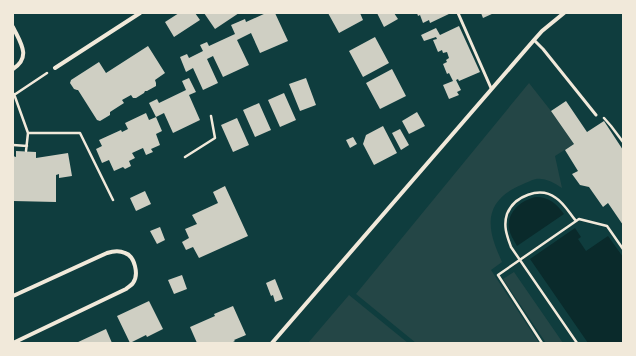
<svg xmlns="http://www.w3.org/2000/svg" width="636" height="356" viewBox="0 0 636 356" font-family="'Space Grotesk',sans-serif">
  <rect width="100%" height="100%" fill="#0f3d3e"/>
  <path fill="#244646" d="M529 83 551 111 574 144 555 156 562 188C554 183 546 178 536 179 531 180 526 183 521 185 507 191 494 200 491 217 489 233 496 248 502 262L491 270 539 343H416L356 294Z
    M514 272 563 343H546L503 279Z
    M349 295 408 343H308Z"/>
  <path fill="#0a2a2b" d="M536 197C549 197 557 204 564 214L517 246C514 240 510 235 509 228 507 212 521 200 536 197Z
    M575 228 581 237 578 239 586 251 608 236 623 257V343H588L530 259Z"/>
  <path fill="#cfcfc3" d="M179 13H195L200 20 174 37 165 22Z
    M204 13H239L215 29Z
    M266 13H275L288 41 260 53 251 33 237 40 249 65 223 77 213 56 207 59 218 83 203 90 193 68 186 72 180 57 187 54 189 58 203 51 200 45 207 42 209 46 235 34 231 25 245 19 246 22Z
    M328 13H360L363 20 339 33Z
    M377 13H394L398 19 384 27Z
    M417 13H451L430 23 429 20 423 23 420 15 418 16Z
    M481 13H494L483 18Z
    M459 26 480 72 459 81 458 79 456 80 461 90 457 92 459 95 449 99 443 85 453 81 449 73 447 74 443 64 447 62 446 60 449 58 447 52 443 53 442 50 438 52 433 40 437 39 436 37 424 41 421 35 436 28 440 35Z
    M375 37 389 63 363 77 349 51Z
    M148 46 165 73 155 80 156 83V86L147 91H145L144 93 136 98H133L131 95 122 100 124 103 110 112V115L100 121 97 120 78 90H77L74 89 70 83 71 80 99 62 106 73Z
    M392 69 406 96 380 109 366 83Z
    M189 78 196 92 189 95 200 120 173 133 164 113 156 117 149 103 157 99 159 103 186 90 182 81Z
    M306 78 316 105 300 111 289 84Z
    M284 93 296 120 280 127 268 100Z
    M566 101 587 132 604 121 623 150V225L608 203 603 207 589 187 580 185 572 174 578 171 565 150 574 144 551 111Z
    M259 103 271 130 255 137 243 110Z
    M417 112 425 126 409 134 402 121Z
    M146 113 149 120 156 117 162 131 156 134 160 145 151 149 153 152 146 155 143 148 132 153 135 158 129 161 131 166 125 169 123 167 114 171 109 160 102 163 96 149 102 146 99 140 121 130 122 132 128 129 125 123Z
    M237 118 249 145 233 152 221 125Z
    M383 126 397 153 374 165 363 144 366 135Z
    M400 129 409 145 401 150 392 133Z
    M353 137 357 144 350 148 346 140Z
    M16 151 36 152V158L68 153 72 176 59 178V174L56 175V202L13 201V156L16 157Z
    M225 186 248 236 199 258 193 247 186 250 182 242 189 238 185 229 197 224 192 215 218 203 213 192Z
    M145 191 151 204 136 211 130 198Z
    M160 227 165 240 157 244 150 231Z
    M182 275 187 289 174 294 168 280Z
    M275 279 283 299 275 302 273 295 271 296 266 283Z
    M149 301 163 329 147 337 146 335 130 343 117 316Z
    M233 306 246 335 234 340 235 341 231 343H197L190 327 215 316 214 314Z
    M106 329 112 343H76Z"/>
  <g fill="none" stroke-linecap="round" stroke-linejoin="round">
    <path stroke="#f1e9da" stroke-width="2.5" d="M14 94 28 133 26 151
      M14 95 47 73
      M604 118 611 126 623 142
      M28 133H80L113 200
      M13 145 27 146
      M185 157 215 138 211 116
      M576 221C570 214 564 203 556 198 540 186 514 196 507 214 503 226 507 236 511 247L577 343
      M542 343 498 275 579 219 607 226 623 249"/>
    <path stroke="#f1e9da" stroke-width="3" d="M458 13 491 88
      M534 40 543 49 596 115"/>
    <path stroke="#f1e9da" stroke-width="4" d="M13 27C20 42 32 57 13 69
      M55 68 140 13
      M13 296 107 253C113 251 119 250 125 253 135 256 139 275 133 283 132 285 128 287 126 289L13 343
      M272 343 534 40 542 31 564 13"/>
  </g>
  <rect width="636" height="356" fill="none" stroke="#f1e9da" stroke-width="28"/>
</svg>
